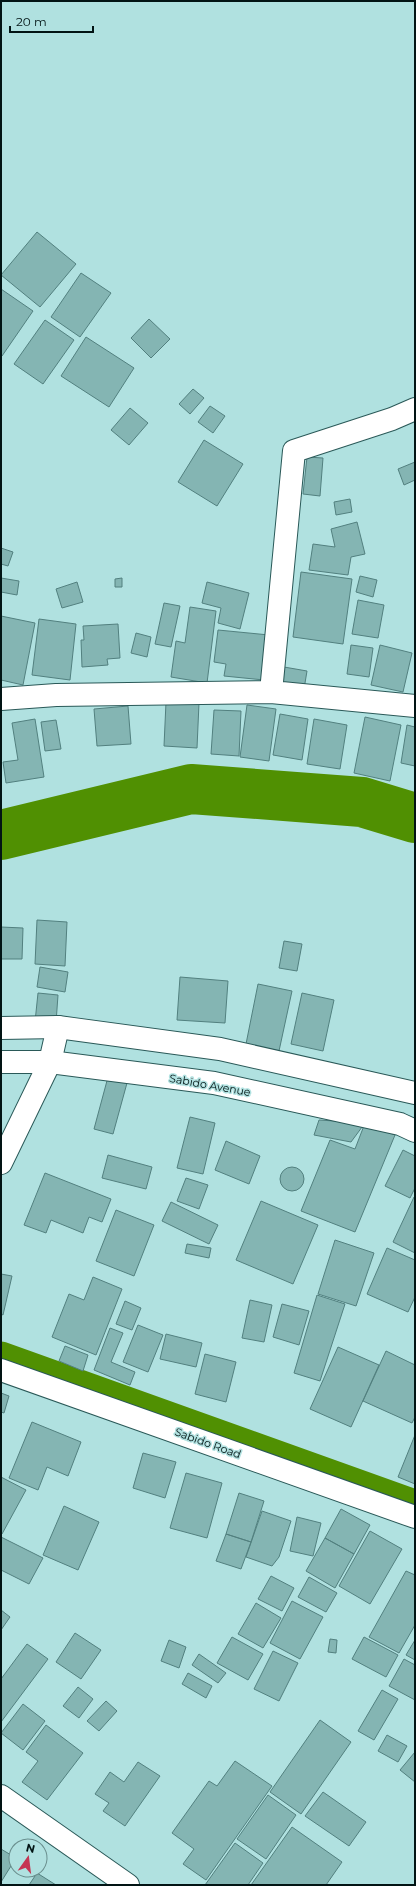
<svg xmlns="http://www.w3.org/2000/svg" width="416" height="1886" viewBox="0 0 416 1886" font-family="Montserrat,sans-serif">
  <rect width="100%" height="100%" fill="#b0e1e0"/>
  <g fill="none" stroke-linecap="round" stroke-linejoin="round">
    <path stroke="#509002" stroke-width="29" d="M1 1356 415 1504"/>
    <path stroke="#509002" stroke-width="50" d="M1 835 191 789 362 802 415 818"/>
  </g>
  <path fill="#84b5b3" stroke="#52807f" d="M37 232 76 264 40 307 1 275Z
    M81 273 111 293 80 337 51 317Z
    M1 289 33 311 2 356 1 355Z
    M149 319 170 339 151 358 131 338Z
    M45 320 74 340 43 384 14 364Z
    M86 337 134 368 109 407 61 376Z
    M193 389 204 398 190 414 179 404Z
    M210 406 225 416 213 433 198 422Z
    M130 408 148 423 129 445 111 430Z
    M204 440 243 464 217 506 178 482Z
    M307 457 323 458 320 496 303 494Z
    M415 462V480L404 485 398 469Z
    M350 499 352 512 336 515 334 502Z
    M357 522 365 554 351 557 348 575 309 570 313 544 335 547 331 529Z
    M1 548 13 552 8 566 1 564Z
    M301 572 352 579 343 644 293 637Z
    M360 576 377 580 373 597 356 592Z
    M1 578 19 581 17 595 1 592Z
    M122 578V587H115V579Z
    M77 582 83 602 62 608 56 589Z
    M207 582 249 593 240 629 218 623 221 608 202 603Z
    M358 600 384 605 378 638 352 634Z
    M164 603 180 606 171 647 155 644Z
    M190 607 216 611 207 683 171 677 176 641 185 643Z
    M1 616 35 623 23 685 1 680Z
    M39 619 76 624 70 680 32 675Z
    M118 624 120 658 107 659 108 665 82 667 81 640H84L83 626Z
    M218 630 269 635 264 680 224 676 226 664 214 662Z
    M136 633 151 637 147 657 131 653Z
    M351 645 373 648 369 677 347 674Z
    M380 645 412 653 403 692 371 685Z
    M284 667 307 671 304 689 281 685Z
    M166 702 199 703 197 748 164 746Z
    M247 705 276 709 269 761 240 757Z
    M128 706 131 744 97 746 94 709Z
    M214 710 241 711 239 756 211 754Z
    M280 714 308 719 302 760 273 755Z
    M365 717 401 725 390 781 354 773Z
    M35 719 44 777 6 783 3 762 18 760 12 723Z
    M314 719 347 725 340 769 307 764Z
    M56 720 61 749 45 751 41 722Z
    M407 725 415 727V766L401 763Z
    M37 920 67 922 65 966 35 964Z
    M1 927 23 928 22 959H1Z
    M284 941 302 944 297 971 279 968Z
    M40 967 68 972 65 992 37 987Z
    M180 977 228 981 225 1023 177 1020Z
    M258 984 292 991 279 1051 246 1044Z
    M38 993 58 995 56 1023 35 1022Z
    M302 993 334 1000 323 1051 291 1044Z
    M108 1077 127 1083 113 1134 94 1129Z
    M190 1117 215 1123 203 1174 177 1168Z
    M319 1120 365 1123 351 1142 314 1135Z
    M365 1123 395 1135 355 1232 301 1211 330 1140 355 1149Z
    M226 1141 260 1156 249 1184 215 1170Z
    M403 1150 415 1156V1188L410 1198 385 1186Z
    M108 1155 152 1167 146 1189 102 1178Z
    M280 1179a12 12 0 1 1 24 0a12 12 0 1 1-24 0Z
    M45 1173 111 1199 102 1222 89 1217 83 1233 51 1220 46 1233 24 1225Z
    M186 1178 208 1185 199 1209 177 1201Z
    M414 1197 415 1198V1253L393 1242Z
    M261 1201 318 1225 293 1284 236 1260Z
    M171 1202 218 1225 209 1244 162 1221Z
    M116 1210 154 1225 134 1276 96 1261Z
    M335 1240 374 1253 356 1306 318 1294Z
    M187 1244 211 1248 209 1258 185 1253Z
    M387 1248 415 1260V1297L408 1312 367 1294Z
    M1 1274 12 1276 3 1315 1 1314Z
    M93 1277 122 1289 96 1355 52 1337 69 1294 84 1300Z
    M317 1295 345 1304 320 1381 294 1373Z
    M250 1300 272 1305 264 1342 242 1338Z
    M125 1301 141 1308 132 1330 116 1324Z
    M282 1304 309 1311 299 1345 273 1337Z
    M138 1325 163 1335 148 1372 123 1362Z
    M110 1328 123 1333 111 1362 135 1372 130 1385 94 1370Z
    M166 1334 202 1343 196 1367 160 1359Z
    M65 1346 88 1355 83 1371 59 1361Z
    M338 1347 379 1365 351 1427 310 1409Z
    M386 1351 415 1365V1417L412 1423 363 1401Z
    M205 1354 236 1362 226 1402 195 1394Z
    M1 1393 9 1396 4 1413 1 1412Z
    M32 1422 81 1442 68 1476 47 1467 38 1490 9 1478Z
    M415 1435V1484L398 1477Z
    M143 1453 176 1462 165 1498 133 1488Z
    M186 1473 222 1483 207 1538 170 1528Z
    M1 1477 26 1490 2 1534H1Z
    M239 1493 264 1501 251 1542 226 1534Z
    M64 1506 99 1522 78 1570 43 1555Z
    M341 1509 370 1525 354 1554 325 1538Z
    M262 1511 291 1521 279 1557 272 1566 246 1557Z
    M297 1517 321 1523 313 1556 290 1551Z
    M370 1531 402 1549 370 1604 339 1586Z
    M226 1534 251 1542 241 1569 216 1561Z
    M1 1537 43 1558 29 1584 1 1570Z
    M325 1538 354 1554 335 1588 306 1571Z
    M406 1571 415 1575V1625L399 1653 369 1637Z
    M271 1576 294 1588 282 1611 258 1599Z
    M309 1577 337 1593 326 1612 298 1597Z
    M292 1601 323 1617 300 1659 270 1643Z
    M256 1603 281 1618 263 1648 238 1634Z
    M1 1610 10 1617 1 1630Z
    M75 1633 101 1650 81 1679 56 1662Z
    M232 1637 263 1654 248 1680 217 1663Z
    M364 1637 398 1655 386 1677 352 1659Z
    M330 1639 337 1640 336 1653 328 1652Z
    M169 1640 186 1647 179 1668 161 1661Z
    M415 1640V1660L406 1655Z
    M27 1644 48 1659 1 1722V1679Z
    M273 1651 298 1663 279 1701 254 1689Z
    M199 1654 226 1673 218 1683 192 1665Z
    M404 1659 415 1665V1700L389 1686Z
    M188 1673 212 1686 206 1698 182 1684Z
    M78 1687 93 1699 79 1718 63 1706Z
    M382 1690 398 1699 374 1740 358 1731Z
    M106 1701 117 1711 99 1731 87 1721Z
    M23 1704 45 1721 23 1750 1 1733Z
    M320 1720 351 1742 301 1814 270 1792Z
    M46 1725 83 1753 47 1800 22 1782 38 1761 26 1752Z
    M387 1735 407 1746 398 1762 378 1751Z
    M415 1752V1782L400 1770Z
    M235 1761 272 1786 206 1880 183 1864 194 1849 172 1833 209 1781 217 1786Z
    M138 1762 160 1776 125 1826 103 1811 109 1803 95 1794 110 1772 124 1782Z
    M323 1792 366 1822 349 1846 305 1816Z
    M268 1795 296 1815 266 1859 237 1839Z
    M292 1827 342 1862 326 1885H251Z
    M235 1843 263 1863 248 1885H205Z
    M1 1849 16 1858 1 1882Z
    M37 1873 56 1885H29Z"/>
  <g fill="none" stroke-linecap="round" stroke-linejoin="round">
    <defs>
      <path id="street" d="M271 692 294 451 392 419 415 409
        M1 699 56 695 271 692 415 706
        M1 1163 50 1062 58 1027
        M1 1796 128 1885"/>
      <path id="secondary" d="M1 1028 58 1027 220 1049 415 1093
        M1 1062H50L214 1083 400 1124 415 1131
        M1 1370 415 1517"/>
    </defs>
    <use href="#street" stroke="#2a5958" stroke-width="24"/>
    <use href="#secondary" stroke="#2a5958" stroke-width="24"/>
    <use href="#street" stroke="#fff" stroke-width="22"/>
    <use href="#secondary" stroke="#fff" stroke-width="22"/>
  </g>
  <g text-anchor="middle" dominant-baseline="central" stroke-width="3" stroke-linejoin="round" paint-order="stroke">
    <g font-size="11" fill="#021414" stroke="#b0e1e0">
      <text transform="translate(210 1085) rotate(10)">Sabido Avenue</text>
      <text transform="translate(208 1443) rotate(20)">Sabido Road</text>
    </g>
  </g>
  <rect width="416" height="1886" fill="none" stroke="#021414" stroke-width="4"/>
  <g transform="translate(28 1858) rotate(14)"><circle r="19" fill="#b0e1e0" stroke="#6a8f8e"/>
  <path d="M0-3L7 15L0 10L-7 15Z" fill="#c53553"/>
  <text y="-6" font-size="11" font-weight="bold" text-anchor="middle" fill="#021414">N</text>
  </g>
  <path d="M10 26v6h83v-6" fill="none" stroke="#021414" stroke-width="2"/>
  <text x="16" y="26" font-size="12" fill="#021414" stroke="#b0e1e0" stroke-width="3" paint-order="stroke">20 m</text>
</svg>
